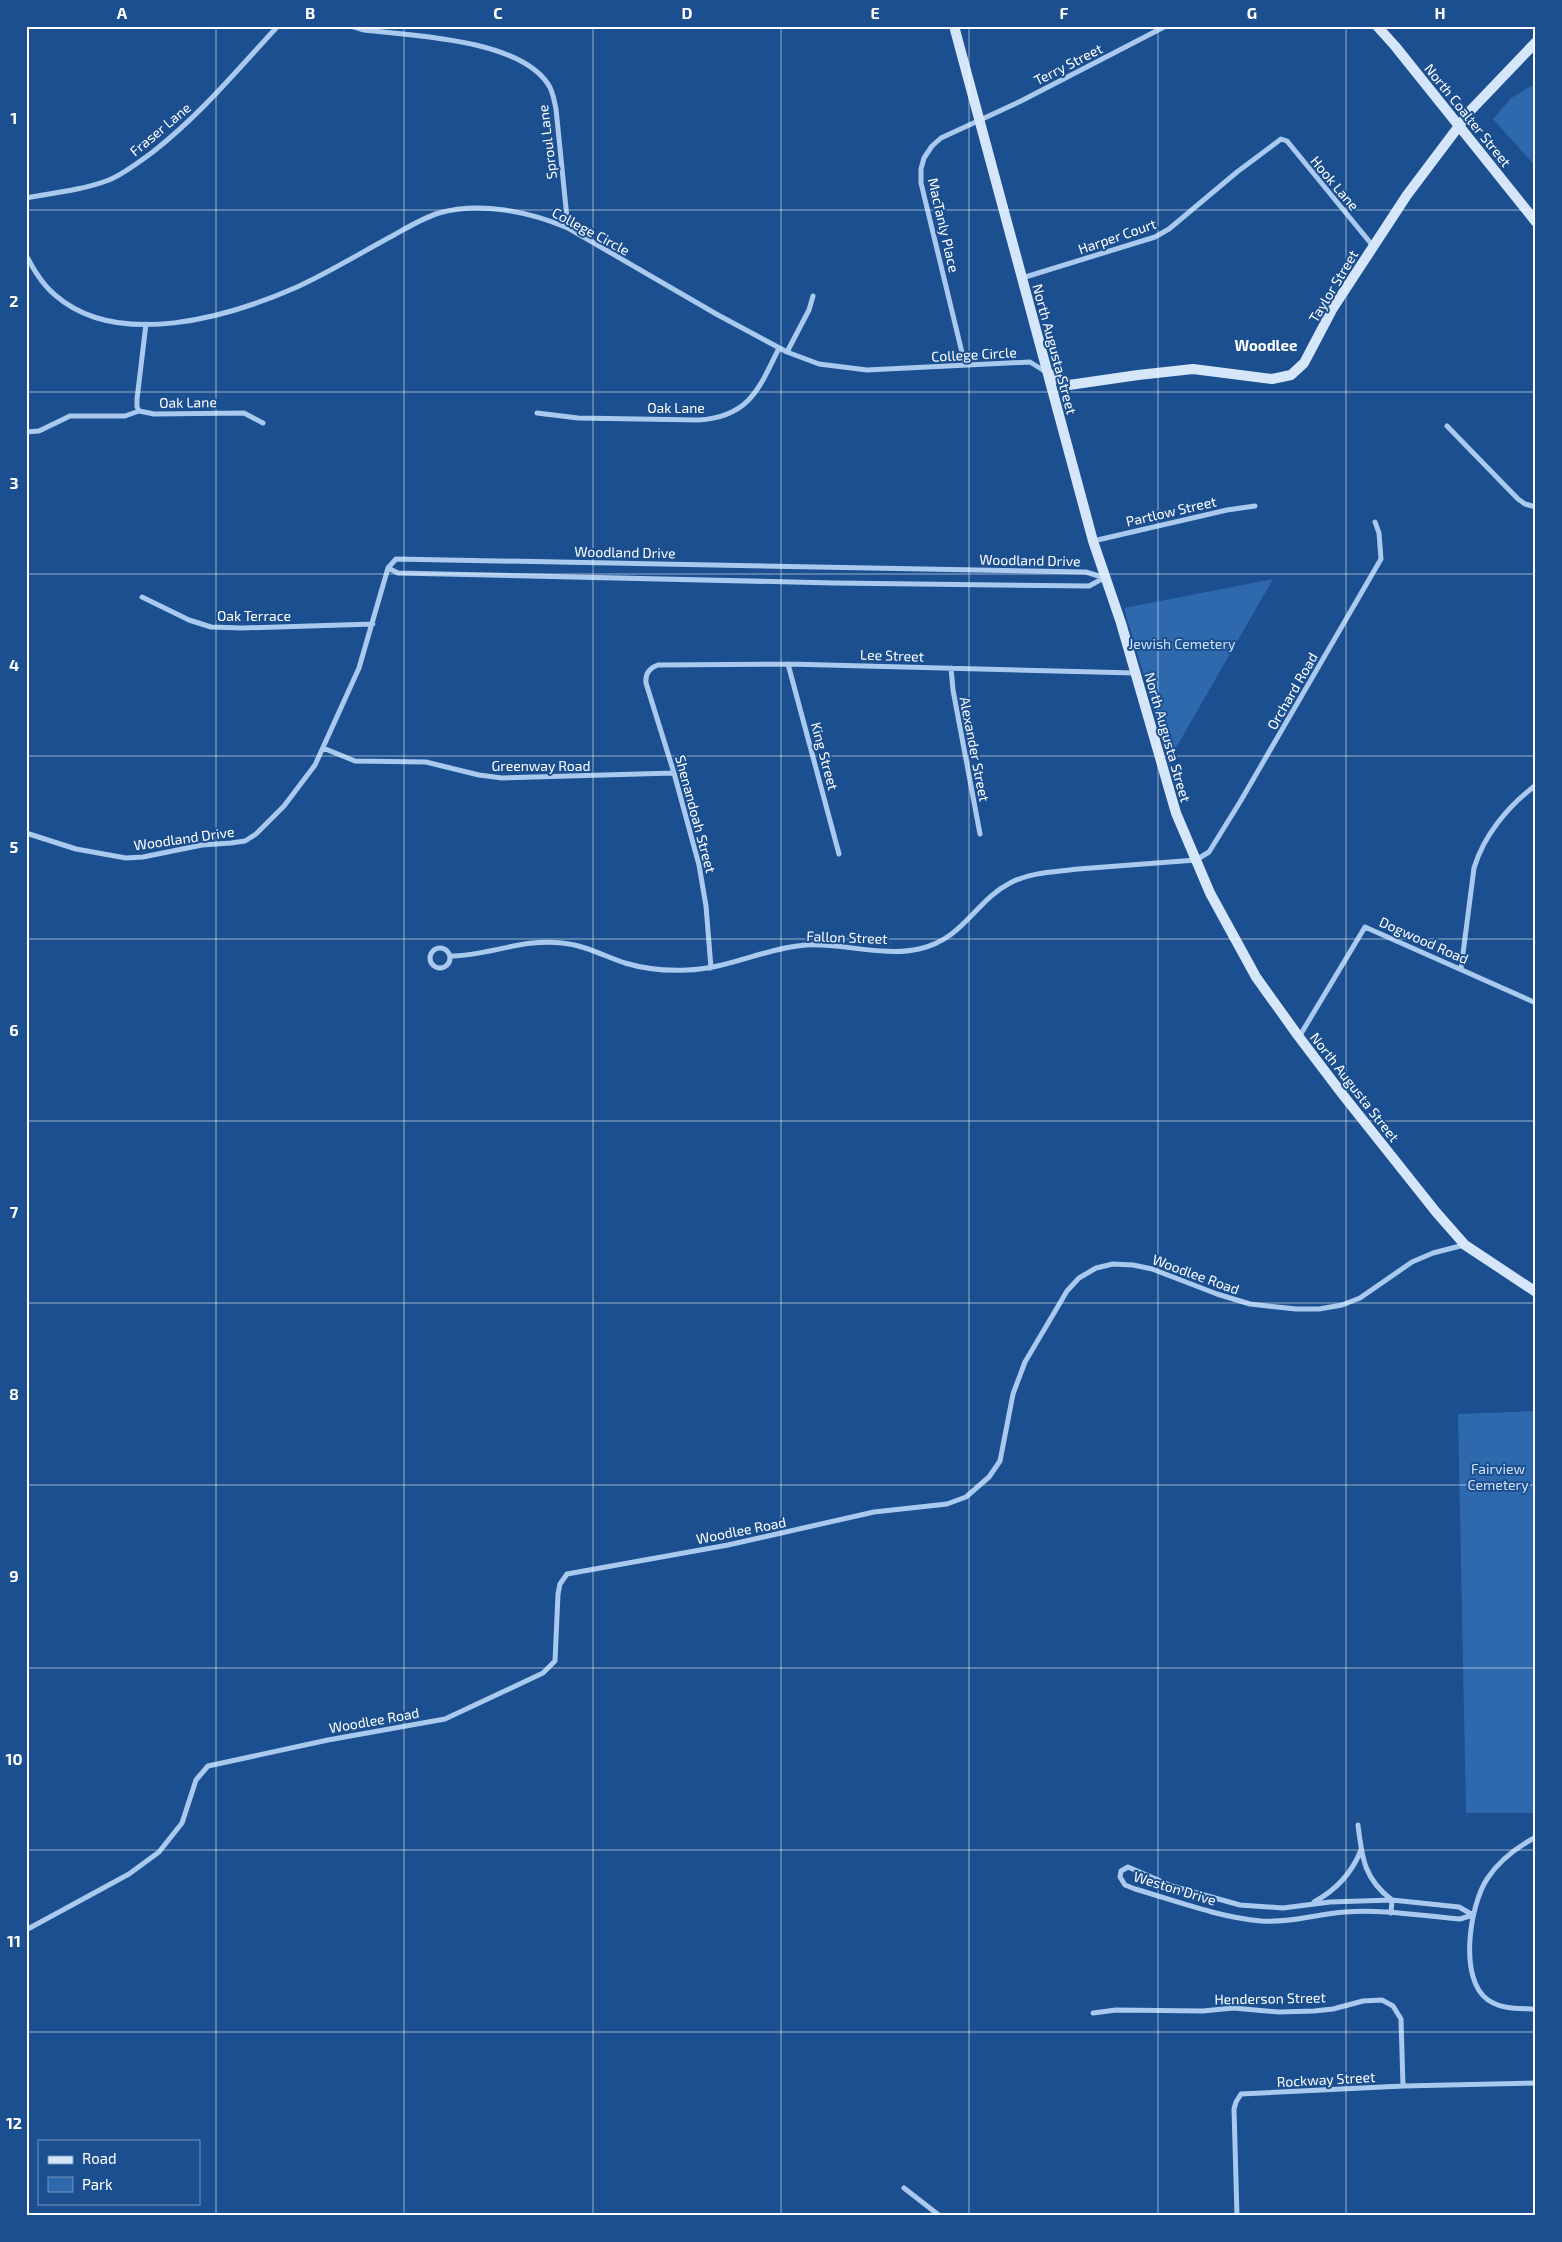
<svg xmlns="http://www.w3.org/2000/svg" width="1562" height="2242" viewBox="0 0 1562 2242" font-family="'Exo 2',sans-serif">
  <rect width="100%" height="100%" fill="#1b4f8f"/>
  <path fill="#2e69ad" d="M1536 83V167L1493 119 1511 98Z
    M1273 579 1169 760 1124 608Z
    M1536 1411V1813H1466L1458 1414Z"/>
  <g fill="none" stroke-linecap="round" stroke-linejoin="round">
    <path stroke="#a9c9ee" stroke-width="5" d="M351 26 364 30C414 36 518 39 548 84 553 91 554 100 556 109L568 228
      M26 27V26
      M26 198C53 193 83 190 109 180 125 173 139 162 154 151 200 115 238 69 278 26
      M26 255C34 270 42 284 55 295 118 350 229 317 297 287 330 272 362 252 394 235 408 227 423 218 439 213 480 201 530 212 568 228L718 315 787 352 819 364 867 370 1030 362 1046 372
      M1022 278 1155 237 1169 229 1237 172 1281 139 1287 141 1373 246
      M146 324 137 399V407L139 411 154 414 244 413 263 423
      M787 352 809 310 813 296
      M965 365 921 183V169L924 158 932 146 941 138 1021 101 1166 26
      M537 413 578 418 698 420C749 417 759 389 779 348
      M1447 426 1518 499 1525 504 1536 507
      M26 432 39 431 70 416H125L139 411
      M1093 541 1227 510 1255 506
      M388 568 398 573 835 583 1089 586 1104 578
      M142 597 189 620 211 627 242 628 373 624
      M788 664 839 854
      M951 668 953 690 980 834
      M323 748 355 761 426 762 479 775 502 778 674 773
      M26 833 76 849 126 858 143 857 202 845 231 843 245 841 256 834 284 806 315 765 359 668 388 568 396 559 1086 572 1105 578
      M430 958a10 10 0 1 1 20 0a10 10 0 1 1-20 0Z
      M450 956C488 956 523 938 562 943 584 945 604 956 625 963 645 969 667 971 687 970 728 969 765 948 806 945 842 943 884 957 919 949 964 939 975 901 1010 883 1030 872 1056 872 1078 869 1117 866 1157 863 1196 860L1209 852 1240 802 1381 559 1379 533 1375 522
      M711 968 706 906 699 865 674 773 646 683C645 674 649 668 658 665L788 664 1135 673
      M1461 969 1474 868C1484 835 1508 806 1536 785
      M1299 1037 1365 927 1536 1003
      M1358 1825C1362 1858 1364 1879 1392 1900L1391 1913
      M1536 1837C1517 1847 1499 1861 1487 1879 1470 1905 1458 1979 1488 2000 1503 2010 1519 2008 1536 2009
      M1128 1867 1172 1886 1240 1905 1283 1908 1330 1902 1392 1900 1459 1907 1473 1915 1460 1919C1422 1916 1383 1909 1345 1912 1317 1914 1290 1923 1261 1921 1218 1917 1176 1901 1135 1889L1125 1885 1120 1877 1121 1871Z
      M1314 1902C1336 1890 1352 1873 1361 1850
      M26 1930 129 1874 159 1852 182 1823 196 1780 208 1766 328 1740 445 1719 543 1673 555 1661 558 1594 560 1584 567 1574 728 1545 874 1512 947 1504 966 1497 989 1477 1000 1461 1013 1394 1025 1362 1067 1291 1079 1278 1096 1268 1113 1264 1133 1265 1152 1269 1217 1294 1250 1304 1296 1309H1319L1342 1305 1360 1298 1412 1262 1433 1253 1464 1245
      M1093 2013 1116 2010 1203 2011 1233 2008 1279 2012 1314 2011 1333 2009 1363 2001 1382 2000 1393 2006 1401 2019 1403 2086
      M904 2188 940 2216
      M1237 2216 1234 2109 1236 2102 1241 2094 1403 2086 1536 2083"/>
    <path stroke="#d6e6fa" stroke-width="10" d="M954 26 1093 541 1121 623 1176 813 1210 893 1256 977 1299 1037 1343 1095 1436 1212 1465 1245 1536 1292
      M1377 26 1395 46 1536 222
      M1049 374 1069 385 1138 375 1193 369 1272 379 1291 375 1304 363 1333 308 1407 195 1471 110 1536 42"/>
  </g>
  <path fill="none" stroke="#fff" stroke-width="1" stroke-opacity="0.55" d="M216 26V2216M404 26V2216M593 26V2216M781 26V2216M969 26V2216M1158 26V2216M1346 26V2216M26 210H1536M26 392H1536M26 574H1536M26 756H1536M26 939H1536M26 1121H1536M26 1303H1536M26 1485H1536M26 1668H1536M26 1850H1536M26 2032H1536"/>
  <g text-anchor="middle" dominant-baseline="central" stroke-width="4" stroke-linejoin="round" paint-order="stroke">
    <g font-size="14" fill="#fff" stroke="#1b4f8f">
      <text transform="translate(1068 64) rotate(-27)">Terry Street</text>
      <text transform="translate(1468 115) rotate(51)">North Coalter Street</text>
      <text transform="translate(160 129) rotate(-40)">Fraser Lane</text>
      <text transform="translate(547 142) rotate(-97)">Sproul Lane</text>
      <text transform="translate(1335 183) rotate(50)">Hook Lane</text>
      <text transform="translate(944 225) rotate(77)">MacTanly Place</text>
      <text transform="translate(591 231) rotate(28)">College Circle</text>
      <text transform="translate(1117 236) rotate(-19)">Harper Court</text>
      <text transform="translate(1333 286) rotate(-59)">Taylor Street</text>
      <text transform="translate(1055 349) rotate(75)">North Augusta Street</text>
      <text transform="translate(974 354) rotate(-3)">College Circle</text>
      <text transform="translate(188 402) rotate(-1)">Oak Lane</text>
      <text x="676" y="407">Oak Lane</text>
      <text transform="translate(1171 511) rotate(-13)">Partlow Street</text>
      <text transform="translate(625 552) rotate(1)">Woodland Drive</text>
      <text transform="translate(1030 560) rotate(1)">Woodland Drive</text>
      <text x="254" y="615">Oak Terrace</text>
      <text transform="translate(892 655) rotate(2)">Lee Street</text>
      <text transform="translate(1292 691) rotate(-60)">Orchard Road</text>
      <text transform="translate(1168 737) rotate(74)">North Augusta Street</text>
      <text transform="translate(975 749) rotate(79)">Alexander Street</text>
      <text transform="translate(825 756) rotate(75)">King Street</text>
      <text x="541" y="765">Greenway Road</text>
      <text transform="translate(696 814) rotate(75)">Shenandoah Street</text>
      <text transform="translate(184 838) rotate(-8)">Woodland Drive</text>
      <text transform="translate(847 937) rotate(2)">Fallon Street</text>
      <text transform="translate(1424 940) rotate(24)">Dogwood Road</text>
      <text transform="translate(1355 1087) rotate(52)">North Augusta Street</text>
      <text transform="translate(1196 1274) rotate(20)">Woodlee Road</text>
      <text transform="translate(741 1530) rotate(-11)">Woodlee Road</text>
      <text transform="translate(374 1720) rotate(-10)">Woodlee Road</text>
      <text transform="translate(1175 1888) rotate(17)">Weston Drive</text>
      <text transform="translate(1270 1998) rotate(-1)">Henderson Street</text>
      <text transform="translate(1326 2079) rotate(-3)">Rockway Street</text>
    </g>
    <g font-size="14" fill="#cfe3fa" stroke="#1b4f8f">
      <text x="1182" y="643">Jewish Cemetery</text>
      <text x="1498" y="1468">Fairview<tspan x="1498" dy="16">Cemetery</tspan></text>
    </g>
    <g font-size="15" font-weight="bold" fill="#fff" stroke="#1b4f8f">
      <text x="1266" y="345">Woodlee</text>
    </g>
  </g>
  <rect width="1562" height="2242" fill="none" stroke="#1b4f8f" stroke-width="55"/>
  <rect x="38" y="2140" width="162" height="65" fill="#1b4f8f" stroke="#7695bc"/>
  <rect x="48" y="2156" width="25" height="8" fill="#d6e6fa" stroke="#7695bc"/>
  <text x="82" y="2164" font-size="15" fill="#ffffff">Road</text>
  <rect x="48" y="2177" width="25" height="15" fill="#2e69ad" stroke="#7695bc"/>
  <text x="82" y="2190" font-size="15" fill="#ffffff">Park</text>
  <rect x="28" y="28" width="1506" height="2186" fill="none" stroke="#fff" stroke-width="2"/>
  <g font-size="16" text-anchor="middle" font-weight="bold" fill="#fff">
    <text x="122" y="19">A</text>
    <text x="310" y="19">B</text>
    <text x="498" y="19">C</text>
    <text x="687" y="19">D</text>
    <text x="875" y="19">E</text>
    <text x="1064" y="19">F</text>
    <text x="1252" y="19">G</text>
    <text x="1440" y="19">H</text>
    <text x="14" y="124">1</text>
    <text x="14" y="307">2</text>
    <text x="14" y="489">3</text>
    <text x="14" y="671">4</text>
    <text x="14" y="853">5</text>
    <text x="14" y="1036">6</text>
    <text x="14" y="1218">7</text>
    <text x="14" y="1400">8</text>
    <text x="14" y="1582">9</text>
    <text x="14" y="1765">10</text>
    <text x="14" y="1947">11</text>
    <text x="14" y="2129">12</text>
  </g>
</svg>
